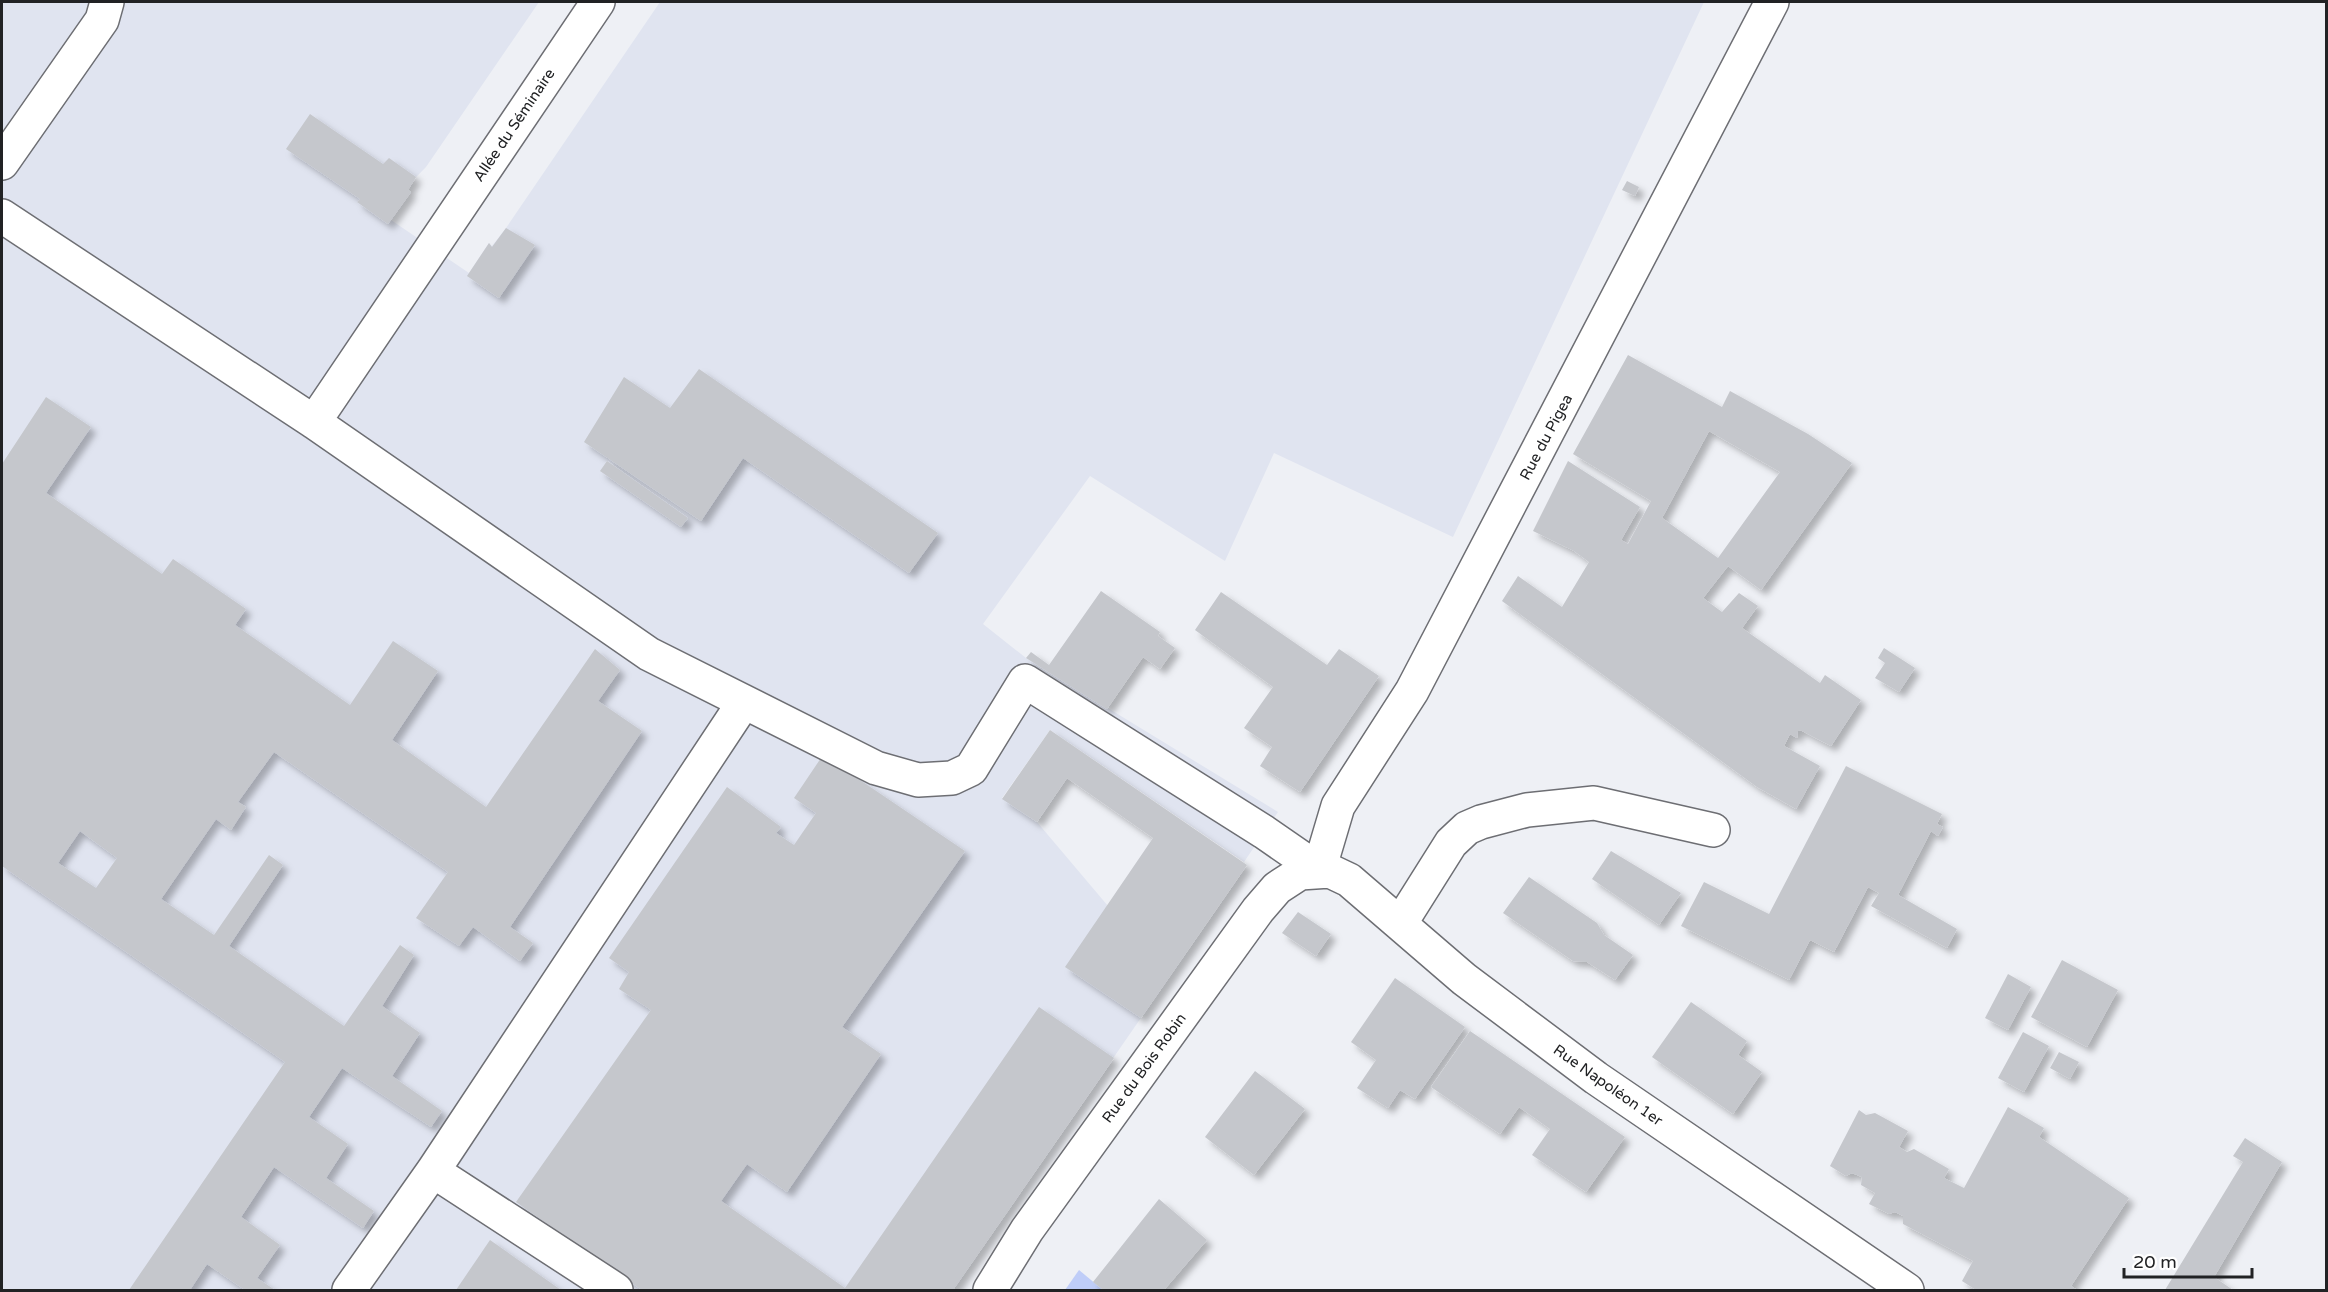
<svg xmlns="http://www.w3.org/2000/svg" width="2328" height="1292" viewBox="0 0 2328 1292" font-family="'Varela Round',sans-serif">
  <defs>
    <filter id="shadow"><feDropShadow dx="5.5" dy="5.5" stdDeviation="3" flood-color="#0004"/></filter>
  </defs>
  <rect width="100%" height="100%" fill="#eef0f5"/>
  <path fill="#e0e4f0" d="M2 2H539L426 167 416 177 408 190 411 192 391 220 469 273 489 243 492 246 506 228 660 2H1704L1453 537 1274 453 1225 561 1090 476 983 624 1026 658 1278 812 1244 862 1050 730 1002 798 1037 822 1108 906 1183 957 953 1290H2Z"/>
  <path fill="#bfcdf8" d="M1079 1270 1103 1290H1065Z"/>
  <path fill="#c5c7cc" fill-rule="evenodd" filter="url(#shadow)" d="M310 114 383 164 389 158 416 177 408 190 411 192 388 224 357 202 360 199 286 149Z
    M1627 181 1639 187 1635 196 1622 190Z
    M506 228 535 245 499 298 467 276 489 243 492 247Z
    M1628 355 1722 407 1730 391 1808 434 1852 463 1761 590 1728 566 1703 598 1722 612 1739 593 1758 606 1742 628 1820 683 1825 675 1861 700 1831 746 1802 731 1798 730 1797 738 1790 734 1784 746 1820 766 1796 809 1757 787 1502 601 1518 576 1562 607 1589 562 1574 551 1533 531 1568 461 1640 507 1621 540 1628 544 1651 501 1573 454ZM1709 431 1780 472 1718 558 1662 518Z
    M699 369 938 533 909 573 743 458 701 521 584 442 624 377 670 408Z
    M46 397 91 427 46 493 162 574 173 559 246 609 235 625 350 705 393 641 438 671 392 740 486 807 595 649 620 670 598 701 642 731 510 927 533 943 520 961 473 927 459 946 416 918 448 872 274 752 238 802 246 807 231 830 216 819 161 899 214 935 269 855 283 865 229 946 344 1026 400 945 414 955 382 1006 420 1033 392 1076 442 1111 431 1127 342 1068 309 1117 348 1144 326 1178 374 1211 363 1228 274 1167 241 1217 280 1245 257 1278 275 1290H245L207 1264 190 1290H129L285 1062 2 866V464ZM80 831 117 858 96 888 58 863Z
    M607 461 688 518 681 527 600 471Z
    M1101 591 1160 632 1158 636 1175 648 1160 669 1143 657 1107 709 1026 658 1031 652 1049 665Z
    M1221 592 1327 665 1339 649 1379 676 1300 792 1260 766 1272 747 1244 728 1273 687 1195 630Z
    M1884 648 1915 668 1899 692 1875 678 1885 663 1878 658Z
    M1050 730 1247 865 1141 1018 1065 967 1153 838 1067 778 1037 822 1002 799Z
    M823 755 965 851 842 1027 881 1054 787 1192 747 1164 721 1201 845 1288 1039 1007 1114 1058 953 1290H642L516 1202 651 1010 619 989 629 972 609 958 727 787 781 827 776 833 794 845 816 813 794 798Z
    M1846 766 1942 814 1937 824 1943 827 1938 836 1931 831 1898 895 1957 929 1947 948 1871 906 1879 893 1868 887 1834 952 1810 940 1789 980 1681 926 1704 882 1769 914Z
    M1611 851 1681 893 1659 925 1592 879Z
    M1529 877 1597 923 1604 935 1633 955 1615 980 1587 962 1573 961 1503 913Z
    M1298 912 1331 934 1316 956 1282 933Z
    M2062 960 2118 990 2087 1047 2031 1017Z
    M2008 974 2031 987 2008 1030 1985 1018Z
    M1395 978 1465 1027 1415 1099 1400 1090 1388 1108 1357 1088 1376 1060 1351 1042Z
    M1691 1002 1747 1041 1738 1055 1762 1072 1733 1114 1652 1057Z
    M1470 1031 1625 1137 1586 1192 1532 1155 1550 1129 1519 1107 1500 1134 1431 1087Z
    M2023 1032 2049 1046 2024 1092 1998 1078Z
    M2059 1052 2079 1062 2070 1079 2050 1068Z
    M1255 1071 1305 1109 1254 1175 1205 1137Z
    M2008 1107 2044 1128 2039 1137 2129 1198 2071 1286 2077 1290H1976L1962 1281 1973 1261 1903 1224V1216L1895 1212 1889 1214 1869 1204 1875 1193 1861 1185 1862 1177 1852 1173 1846 1176 1830 1166 1859 1110 1866 1115 1875 1113 1908 1131 1899 1147 1907 1152 1914 1149 1949 1169 1944 1178 1964 1188Z
    M2245 1138 2282 1162 2214 1277 2233 1290H2165L2243 1162 2233 1156Z
    M1159 1199 1207 1240 1164 1290H1103L1093 1282Z
    M490 1240 561 1290H456Z"/>
  <g fill="none" stroke-linecap="round" stroke-linejoin="round">
    <defs>
      <path id="minor" d="M2 163 102 20 107 2
        M2 216 314 422 649 654 876 768 918 780 952 778 971 769 1025 681 1264 832 1319 870
        M314 422 598 2
        M1319 870 1338 806 1412 691 1772 2
        M1400 924 1451 843 1467 828 1481 822 1527 810 1594 803 1713 830
        M433 1171 616 1290
        M349 1290 433 1171 744 702
        M990 1290 1027 1230 1258 910 1277 888 1300 873 1330 871 1349 880 1464 979 1596 1078 1907 1290"/>
    </defs>
    <use href="#minor" stroke="#6d6e73" stroke-width="36"/>
    <use href="#minor" stroke="#fff" stroke-width="33"/>
  </g>
  <g text-anchor="middle" dominant-baseline="central" stroke-width="4.5" stroke-linejoin="round" paint-order="stroke">
    <g font-size="15" fill="#212224" stroke="#fff">
      <text transform="translate(514 125) rotate(-56)">Allée du Séminaire</text>
      <text transform="translate(1546 437) rotate(-62)">Rue du Pigea</text>
      <text transform="translate(1144 1068) rotate(-54)">Rue du Bois Robin</text>
      <text transform="translate(1608 1085) rotate(35)">Rue Napoléon 1er</text>
    </g>
  </g>
  <rect width="2328" height="1292" fill="none" stroke="#212224" stroke-width="6"/>
  <path d="M2124 1268v9h128v-9" fill="none" stroke="#212224" stroke-width="3"/>
  <text x="2133" y="1268" font-size="18" fill="#212224" stroke="#ffffff" stroke-width="4.5" paint-order="stroke">20 m</text>
</svg>
